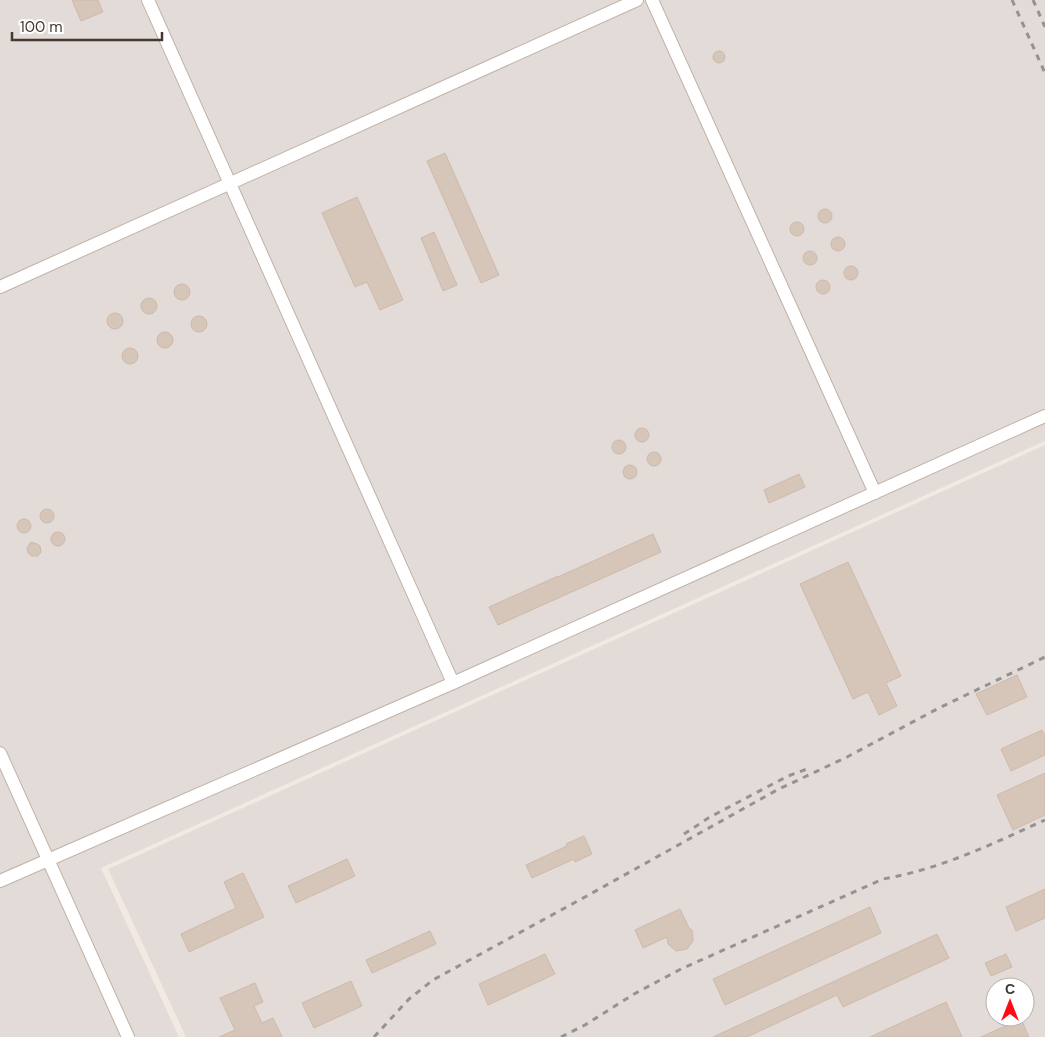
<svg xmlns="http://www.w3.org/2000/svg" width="1045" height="1037" viewBox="0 0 1045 1037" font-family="'DM Sans',sans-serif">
  <rect width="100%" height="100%" fill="#f2eae2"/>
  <path fill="#e3dbd7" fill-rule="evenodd" d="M0 0H1045V441L101 868 179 1037H0Z
    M1045 445V1037H186L108 869ZM995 987H1025V1017H995Z"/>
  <path fill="#d6c6ba" stroke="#ceb9aa" d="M72 0H98L103 12 81 21Z
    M713 57a6 6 0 1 1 12 0a6 6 0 1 1-12 0Z
    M445 153 499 275 481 283 427 161Z
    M357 197 403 300 380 310 367 282 355 287 322 213Z
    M818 216a7 7 0 1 1 14 0a7 7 0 1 1-14 0Z
    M790 229a7 7 0 1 1 14 0a7 7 0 1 1-14 0Z
    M434 232 457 285 443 291 421 238Z
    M831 244a7 7 0 1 1 14 0a7 7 0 1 1-14 0Z
    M803 258a7 7 0 1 1 14 0a7 7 0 1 1-14 0Z
    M844 273a7 7 0 1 1 14 0a7 7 0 1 1-14 0Z
    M816 287a7 7 0 1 1 14 0a7 7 0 1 1-14 0Z
    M174 292a8 8 0 1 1 16 0a8 8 0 1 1-16 0Z
    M141 306a8 8 0 1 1 16 0a8 8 0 1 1-16 0Z
    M107 321a8 8 0 1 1 16 0a8 8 0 1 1-16 0Z
    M191 324a8 8 0 1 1 16 0a8 8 0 1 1-16 0Z
    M157 340a8 8 0 1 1 16 0a8 8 0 1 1-16 0Z
    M122 356a8 8 0 1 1 16 0a8 8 0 1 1-16 0Z
    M635 435a7 7 0 1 1 14 0a7 7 0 1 1-14 0Z
    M612 447a7 7 0 1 1 14 0a7 7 0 1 1-14 0Z
    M647 459a7 7 0 1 1 14 0a7 7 0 1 1-14 0Z
    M623 472a7 7 0 1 1 14 0a7 7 0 1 1-14 0Z
    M799 474 805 487 769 503 764 490Z
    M40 516a7 7 0 1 1 14 0a7 7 0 1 1-14 0Z
    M17 526a7 7 0 1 1 14 0a7 7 0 1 1-14 0Z
    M51 539a7 7 0 1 1 14 0a7 7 0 1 1-14 0Z
    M653 534 661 552 498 625 489 607 558 576V577Z
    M31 542 37 544 40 546 41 552 38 556H32L28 553 27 548Z
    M848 562 901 676 886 683 897 706 879 715 868 692 853 699 800 584Z
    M1017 675 1027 697 987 715 976 694Z
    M1042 730 1045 736V755L1011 771 1001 749Z
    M1045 773V815L1013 830 997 795Z
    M584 836 592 854 575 862 574 859 532 878 526 865 567 846 566 844Z
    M347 859 355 876 296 903 288 886Z
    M243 873 264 917 189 952 181 934 236 908 224 882Z
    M1045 889V918L1016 931 1006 907Z
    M870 907 881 933 725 1005 713 979Z
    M680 909 689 928 692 930 693 941 687 949 676 951 668 944 667 937 643 948 635 930Z
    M430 931 436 944 372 973 366 960Z
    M937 934 949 958 843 1007 837 995 747 1037H713Z
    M545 954 555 974 488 1005 479 984Z
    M1006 954 1012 967 991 976 985 963Z
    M351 981 362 1006 314 1028 302 1003Z
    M255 983 263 1002 254 1006 262 1023 273 1018 282 1037H219L235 1030 220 998Z
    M946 1002 962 1037H870Z
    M1021 1019 1029 1037H981Z"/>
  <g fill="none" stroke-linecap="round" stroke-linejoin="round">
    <defs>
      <path id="minor" d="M148 0 453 683
        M652 0 875 493
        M0 287 637 0
        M0 753 128 1037
        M0 881 453 683 1045 416"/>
    </defs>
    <use href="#minor" stroke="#c0b2a7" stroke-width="14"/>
    <use href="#minor" stroke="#fff" stroke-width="12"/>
    <path stroke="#939393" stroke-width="3" stroke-dasharray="6 6" stroke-linecap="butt" d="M1012 0 1045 73
      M1033 0 1045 27
      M684 834 710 817 788 776 807 769
      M374 1037 409 999 433 980 585 897 777 790 847 757 937 709 1045 657
      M561 1037 585 1025 634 994 681 969 883 879C941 869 992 844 1045 820"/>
  </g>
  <g transform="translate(1010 1002)"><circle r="24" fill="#ffffff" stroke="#b4b0ad"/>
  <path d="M0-4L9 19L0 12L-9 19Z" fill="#ff0b17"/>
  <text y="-8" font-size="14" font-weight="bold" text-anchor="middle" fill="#433932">С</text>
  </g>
  <path d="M12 32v8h150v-8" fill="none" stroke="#433932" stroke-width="2.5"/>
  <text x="20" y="32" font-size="15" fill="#433932" stroke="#ffffff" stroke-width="4" paint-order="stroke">100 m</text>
</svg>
